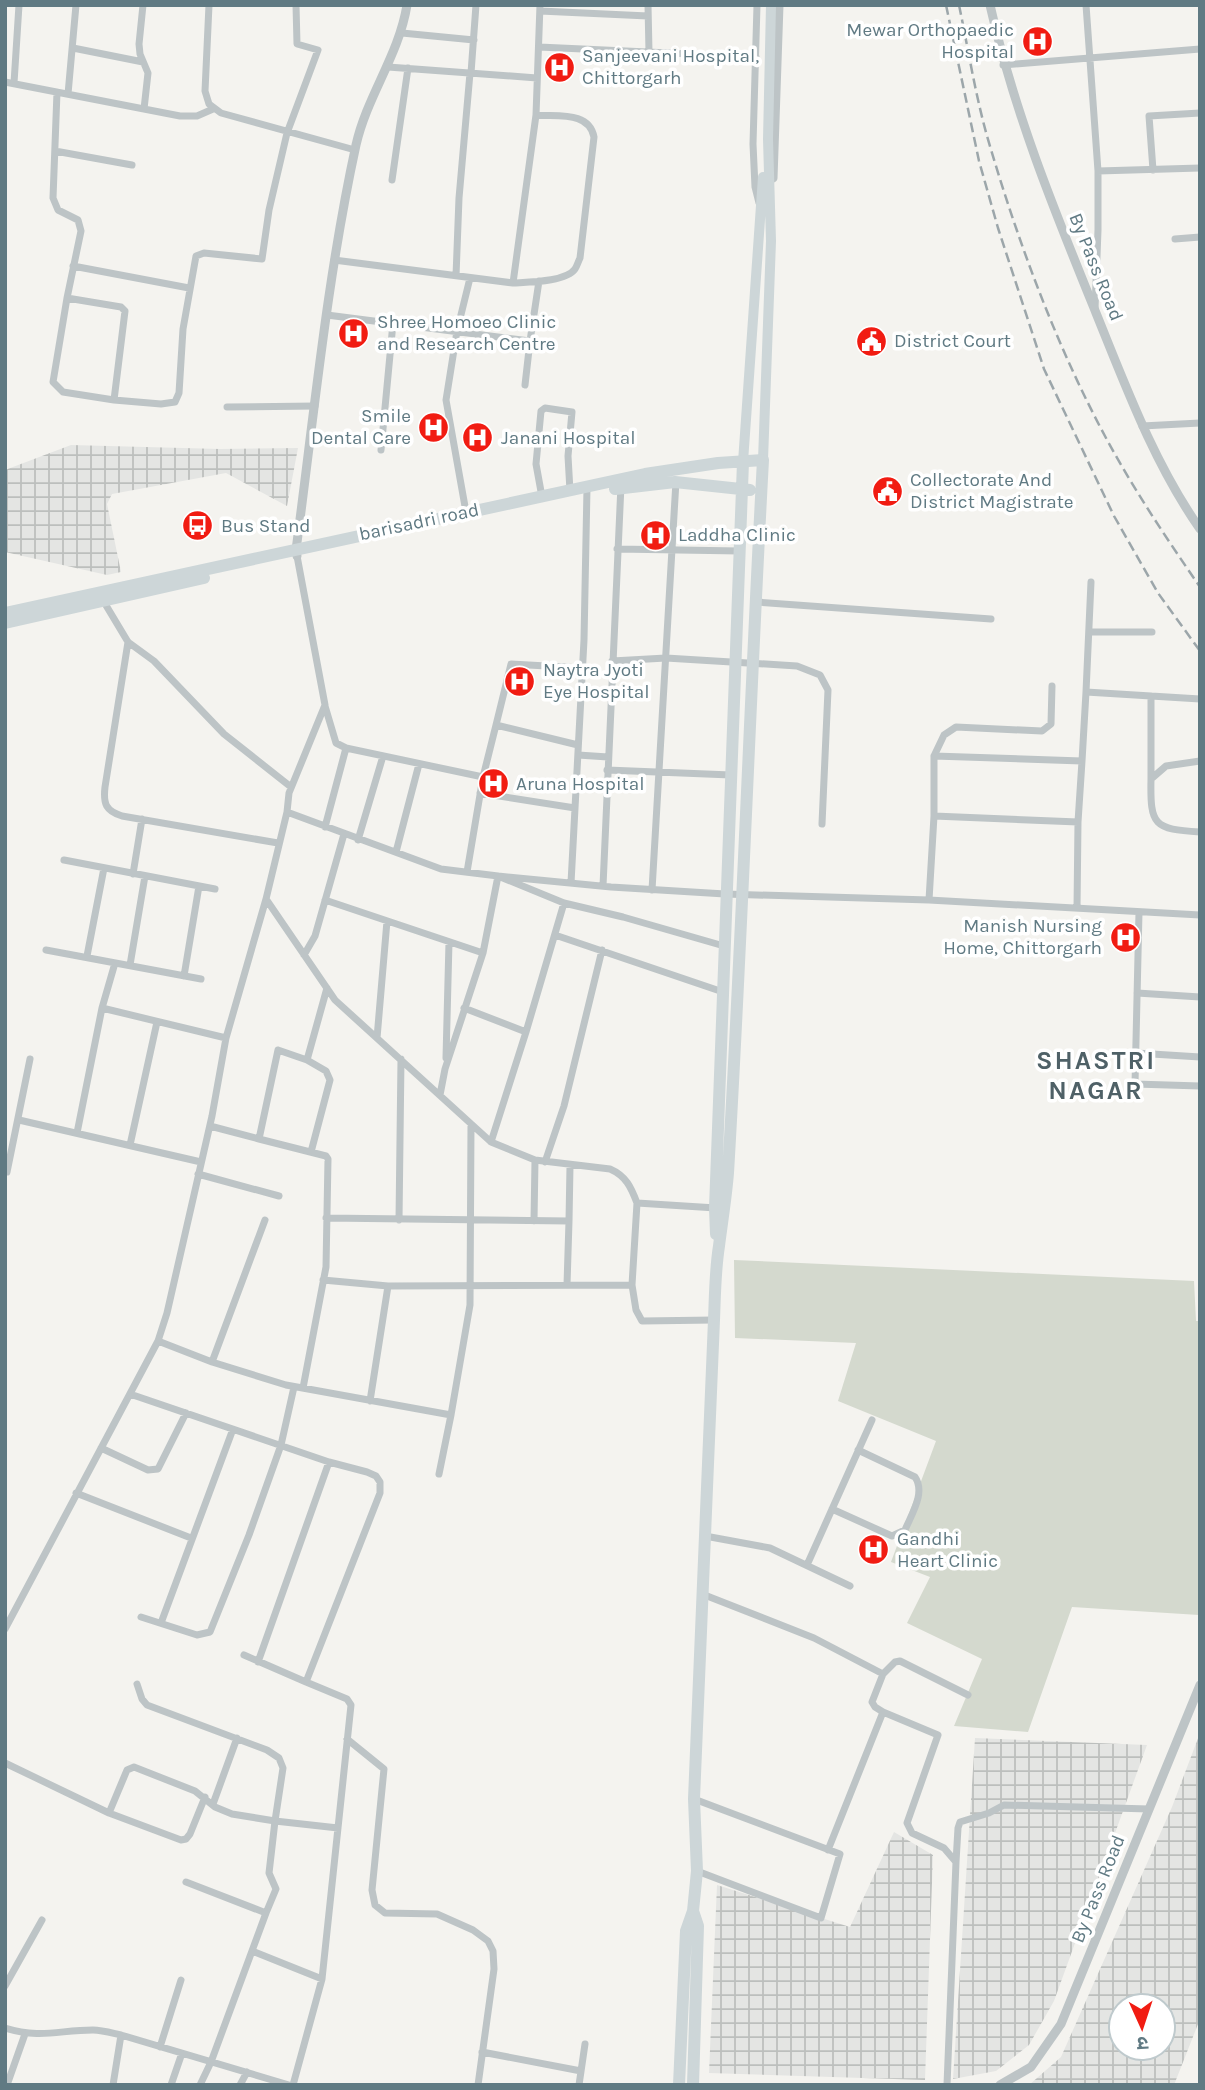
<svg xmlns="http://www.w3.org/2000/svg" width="1205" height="2090" viewBox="0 0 1205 2090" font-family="Karla,'Noto Sans Devanagari',sans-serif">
  <defs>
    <pattern id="industrial-grid" width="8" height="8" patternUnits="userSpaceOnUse" patternTransform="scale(1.75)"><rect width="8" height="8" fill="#e4e5e3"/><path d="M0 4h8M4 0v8" fill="none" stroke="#bcbfbd"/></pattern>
  </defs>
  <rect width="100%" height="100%" fill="#f4f3ef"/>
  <path fill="url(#industrial-grid)" fill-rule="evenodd" d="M71 445 220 449 298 448 287 506 226 473 112 494 107 504 121 572 107 575 5 552V470Z
    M1200 1733V2019L1174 2085H1029L1061 2057 1172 1807ZM1121 2006H1163V2048H1121Z
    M975 1738 1147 1745 1054 2001 1029 2045 996 2071 953 2079Z
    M894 1832 933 1855 925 2080 709 2073 717 1885 850 1927Z"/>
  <path fill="#d4d9ce" d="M734 1260 1194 1281 1196 1321H1200L1199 1615 1072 1607 1028 1732 954 1726 982 1659 907 1623 930 1577 891 1562 936 1441 838 1401 856 1343 735 1338Z"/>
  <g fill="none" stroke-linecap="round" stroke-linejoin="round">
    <path stroke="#bdc4c6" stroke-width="7" d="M143 5 139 44 140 54 148 73 144 109
      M209 5 205 91 209 104 221 113 355 150
      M648 5 649 52
      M757 5 753 144 755 187 759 203
      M1086 5 1098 171V230L1095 309
      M540 11 648 16
      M402 33 474 40
      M539 47 756 57
      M73 48 143 62
      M1003 65 1200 49
      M388 67 537 78
      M471 73 476 5
      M5 82 180 116H197L213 109
      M14 83 19 5
      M57 92 53 198 58 210 78 220 81 231 67 298 53 382 63 392 114 400
      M68 94 76 5
      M55 151 132 165
      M1153 170 1149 116 1200 113
      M1098 171 1200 168
      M392 180 408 68
      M1175 239 1200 237
      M334 260 513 283C528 282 566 282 575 269 577 266 578 262 580 258L594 137C589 111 558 117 536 115
      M73 266 189 288
      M456 276 459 198 470 73
      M513 283 536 115 540 5
      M67 298 121 307 125 311 114 400 161 404 175 402 179 393 183 329 196 256 204 253 262 259 269 210 287 133 318 50 297 44 296 5
      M327 315 530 341 539 281
      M525 385 530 341
      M227 407 315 406
      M1142 426 1200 423
      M381 450 393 323
      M542 497 536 464 541 411 545 408 572 412 568 456 570 491
      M466 512 446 400 457 331 470 278
      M617 549 740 551
      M297 556 325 705 289 793 287 812 441 869 498 876 611 887 725 894 929 900 1200 915
      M104 602 128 642 154 661 224 734 291 787
      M756 602 991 619
      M1089 632H1152
      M128 642 105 787C103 804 106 811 122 816L278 843
      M612 661 666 658 797 666 820 675 828 690 822 824
      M1086 692 1091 582
      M1151 696 1200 699
      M325 706 336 743 346 748 483 777 467 872
      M578 745 496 725 511 664 582 668
      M578 755 608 757
      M934 756 944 735 956 727 1042 731 1051 724 1052 686
      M1082 761 1086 692 1151 696V779
      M1200 761 1166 766 1151 779C1150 826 1154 829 1200 832
      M607 770 731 775
      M483 777 496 725
      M480 793 575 808
      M287 812 266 899 335 1000 491 1142 535 1160 610 1169C626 1176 631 1187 637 1203L716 1208
      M934 816V756L1082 761 1078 822
      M325 827 346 748
      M358 840 383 756
      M396 852 419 764
      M64 860 215 889
      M133 874 142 819
      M571 883 584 640 587 488
      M603 886 621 485
      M652 890 676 481
      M325 900 483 953
      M929 900 934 816 1078 822 1077 908
      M1139 912 1135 1084 1200 1086
      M555 935 723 992
      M46 950 201 979
      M304 955 315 936 344 834
      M87 956 104 868
      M130 965 145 876
      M184 976 199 886
      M1137 993 1200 997
      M102 1008 226 1038
      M464 1008 526 1032 491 1142
      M526 1032 564 903
      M377 1038 387 921
      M1136 1053 1200 1057
      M446 1058 449 942
      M307 1060 326 1071 330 1080 311 1152
      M440 1095 445 1069 483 953 498 876 564 903 623 917 724 946
      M19 1120 201 1162
      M210 1126 259 1139 278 1050 307 1060 327 988
      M77 1133 102 1008 115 963
      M259 1139 326 1156 328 1159 326 1267 303 1388
      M130 1145 157 1022
      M545 1162 564 1106 602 950
      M7 1172 30 1059
      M198 1174 279 1196
      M326 1218 569 1221 567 1285
      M399 1220 401 1059
      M534 1221 535 1160
      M569 1221 570 1166
      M323 1280 388 1286 632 1285 636 1310 642 1321 714 1320
      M632 1285 637 1203
      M158 1341 212 1362 286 1385 451 1415 470 1305 471 1124
      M212 1362 265 1220
      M130 1394 329 1462 367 1472 376 1476 380 1482V1493L306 1682 347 1699 351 1705 322 1979 293 2085
      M370 1401 388 1286
      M101 1448 148 1470 158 1469 186 1413
      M439 1474 451 1415
      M76 1493 191 1538
      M832 1509 892 1536 905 1530C911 1515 926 1493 915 1477L858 1450
      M705 1536 770 1548 850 1586
      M807 1565 872 1420
      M702 1594 814 1638 883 1674 872 1702 875 1707 883 1712 828 1850
      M141 1617 197 1635 210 1632 249 1535 281 1445 294 1387
      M161 1623 233 1429
      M5 1629 158 1341 167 1313 212 1116 226 1038 266 899
      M244 1655 306 1682
      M258 1662 329 1462
      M883 1674 895 1662 900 1661 968 1695
      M137 1684 142 1699 147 1705 267 1750 279 1758 283 1768 275 1821 338 1828
      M883 1712 938 1735 907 1823 912 1833 944 1848 956 1862 947 2085
      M347 1739 384 1769 372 1890 375 1905 385 1913 437 1914 473 1930 488 1941 493 1951 494 1969 478 2085
      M5 1763 109 1813 127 1770 134 1767 195 1791 215 1807 232 1814 275 1821 269 1873 276 1889 266 1913 186 1882
      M694 1799 840 1854 821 1918 697 1871
      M213 1804 237 1738
      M109 1813 181 1840 186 1839 190 1834 205 1797
      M956 1862 958 1828 960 1822 989 1813 1004 1805 1149 1809
      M252 1951 322 1979
      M5 1986 42 1920
      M5 2028C41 2039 59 2030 93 2030 102 2030 112 2033 121 2035L289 2085
      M160 2047 181 1980
      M482 2052 581 2071
      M7 2085 25 2034
      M113 2085 121 2035
      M171 2085 182 2053
      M200 2085 211 2062 266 1913
      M240 2085 247 2072
      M579 2085 585 2044"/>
    <path stroke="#bdc4c6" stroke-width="9" d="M990 5C1014 112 1055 212 1096 313 1126 387 1154 463 1200 529
      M773 178 779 5
      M297 556 296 550C314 415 327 278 356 145 367 96 399 55 407 5
      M1000 2085 1031 2067 1061 2024 1200 1685"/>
    <path stroke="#cdd6d8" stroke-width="10" d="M763 460 771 241 768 139 771 5
      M743 462 763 177"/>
    <path stroke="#cdd6d8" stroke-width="12" d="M615 489 675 482 750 490
      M5 613 645 474 718 463 763 460C750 698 742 936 728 1173 726 1198 722 1222 719 1246 715 1271 715 1296 714 1320L694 1799 697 1871 693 1911 686 1931 679 2085
      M5 623 204 578
      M716 1234 715 1208 743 462
      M693 2085 698 1926 693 1911"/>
    <path stroke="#9ca6aa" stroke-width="2.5" stroke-dasharray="10 5" stroke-linecap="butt" d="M946 5 979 161 998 228 1044 369 1114 516 1158 593 1200 651
      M959 5C968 48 975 93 987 136 1017 239 1055 343 1106 438 1134 490 1167 539 1200 587"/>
  </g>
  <defs>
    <symbol id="hospital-disc" viewBox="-11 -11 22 22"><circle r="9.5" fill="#f11c12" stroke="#fff"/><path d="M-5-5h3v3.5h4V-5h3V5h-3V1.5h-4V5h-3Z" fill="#fff"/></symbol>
    <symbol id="civic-disc" viewBox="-11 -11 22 22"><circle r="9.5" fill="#f11c12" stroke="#fff"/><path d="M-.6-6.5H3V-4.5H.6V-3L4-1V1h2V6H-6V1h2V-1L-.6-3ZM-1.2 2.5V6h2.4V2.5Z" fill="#fff"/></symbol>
    <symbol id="bus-disc" viewBox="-11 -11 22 22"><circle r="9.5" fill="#f11c12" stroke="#fff"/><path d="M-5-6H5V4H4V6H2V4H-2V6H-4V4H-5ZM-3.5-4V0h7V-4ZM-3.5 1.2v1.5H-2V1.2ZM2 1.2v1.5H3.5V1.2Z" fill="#fff"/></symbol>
  </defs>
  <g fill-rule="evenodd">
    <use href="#hospital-disc" x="1020" y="24" width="35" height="35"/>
    <use href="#hospital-disc" x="542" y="50" width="35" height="35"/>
    <use href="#hospital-disc" x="336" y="316" width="35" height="35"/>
    <use href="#civic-disc" x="854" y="324" width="35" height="35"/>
    <use href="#hospital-disc" x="416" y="410" width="35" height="35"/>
    <use href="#hospital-disc" x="460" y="420" width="35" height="35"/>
    <use href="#civic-disc" x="870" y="474" width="35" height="35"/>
    <use href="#bus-disc" x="180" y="508" width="35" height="35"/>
    <use href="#hospital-disc" x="638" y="518" width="35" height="35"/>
    <use href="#hospital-disc" x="502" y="664" width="35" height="35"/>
    <use href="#hospital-disc" x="476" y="766" width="35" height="35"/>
    <use href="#hospital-disc" x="1108" y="920" width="35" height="35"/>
    <use href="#hospital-disc" x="856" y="1532" width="35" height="35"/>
  </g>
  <g text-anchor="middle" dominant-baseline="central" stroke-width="7" stroke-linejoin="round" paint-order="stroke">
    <g font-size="19" fill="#607a83" stroke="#fff" text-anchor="start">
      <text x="1014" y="30" text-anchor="end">Mewar Orthopaedic<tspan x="1014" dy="22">Hospital</tspan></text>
      <text x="582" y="56">Sanjeevani Hospital,<tspan x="582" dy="22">Chittorgarh</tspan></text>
      <text x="377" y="322">Shree Homoeo Clinic<tspan x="377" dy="22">and Research Centre</tspan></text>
      <text x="894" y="341">District Court</text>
      <text x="411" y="416" text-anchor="end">Smile<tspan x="411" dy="22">Dental Care</tspan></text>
      <text x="501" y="438">Janani Hospital</text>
      <text x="910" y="480">Collectorate And<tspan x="910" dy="22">District Magistrate</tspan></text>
      <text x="221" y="526">Bus Stand</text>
      <text x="678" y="535">Laddha Clinic</text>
      <text x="543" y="670">Naytra Jyoti<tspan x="543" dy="22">Eye Hospital</tspan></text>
      <text x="516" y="784">Aruna Hospital</text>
      <text x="1102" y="926" text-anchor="end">Manish Nursing<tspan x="1102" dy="22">Home, Chittorgarh</tspan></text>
      <text x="897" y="1539">Gandhi<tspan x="897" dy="22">Heart Clinic</tspan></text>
    </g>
    <g font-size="19" fill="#607a83" stroke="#fff">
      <text transform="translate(1096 267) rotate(68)">By Pass Road</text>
      <text transform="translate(419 522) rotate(-12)">barisadri road</text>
      <text transform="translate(1098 1889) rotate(-68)">By Pass Road</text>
    </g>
    <g font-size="26" font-weight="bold" letter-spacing="2" fill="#4f6167" stroke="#fff">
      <text x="1096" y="1060">SHASTRI<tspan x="1096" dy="30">NAGAR</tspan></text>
    </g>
  </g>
  <rect width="1205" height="2090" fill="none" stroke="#607a83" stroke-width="14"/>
  <g transform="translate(1142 2027) rotate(177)"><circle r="33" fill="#ffffff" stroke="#bfcacd" stroke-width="2"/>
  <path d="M0-5L12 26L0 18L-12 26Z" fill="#f11c12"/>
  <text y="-10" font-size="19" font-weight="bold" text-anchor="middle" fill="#607a83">उ</text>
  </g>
</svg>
